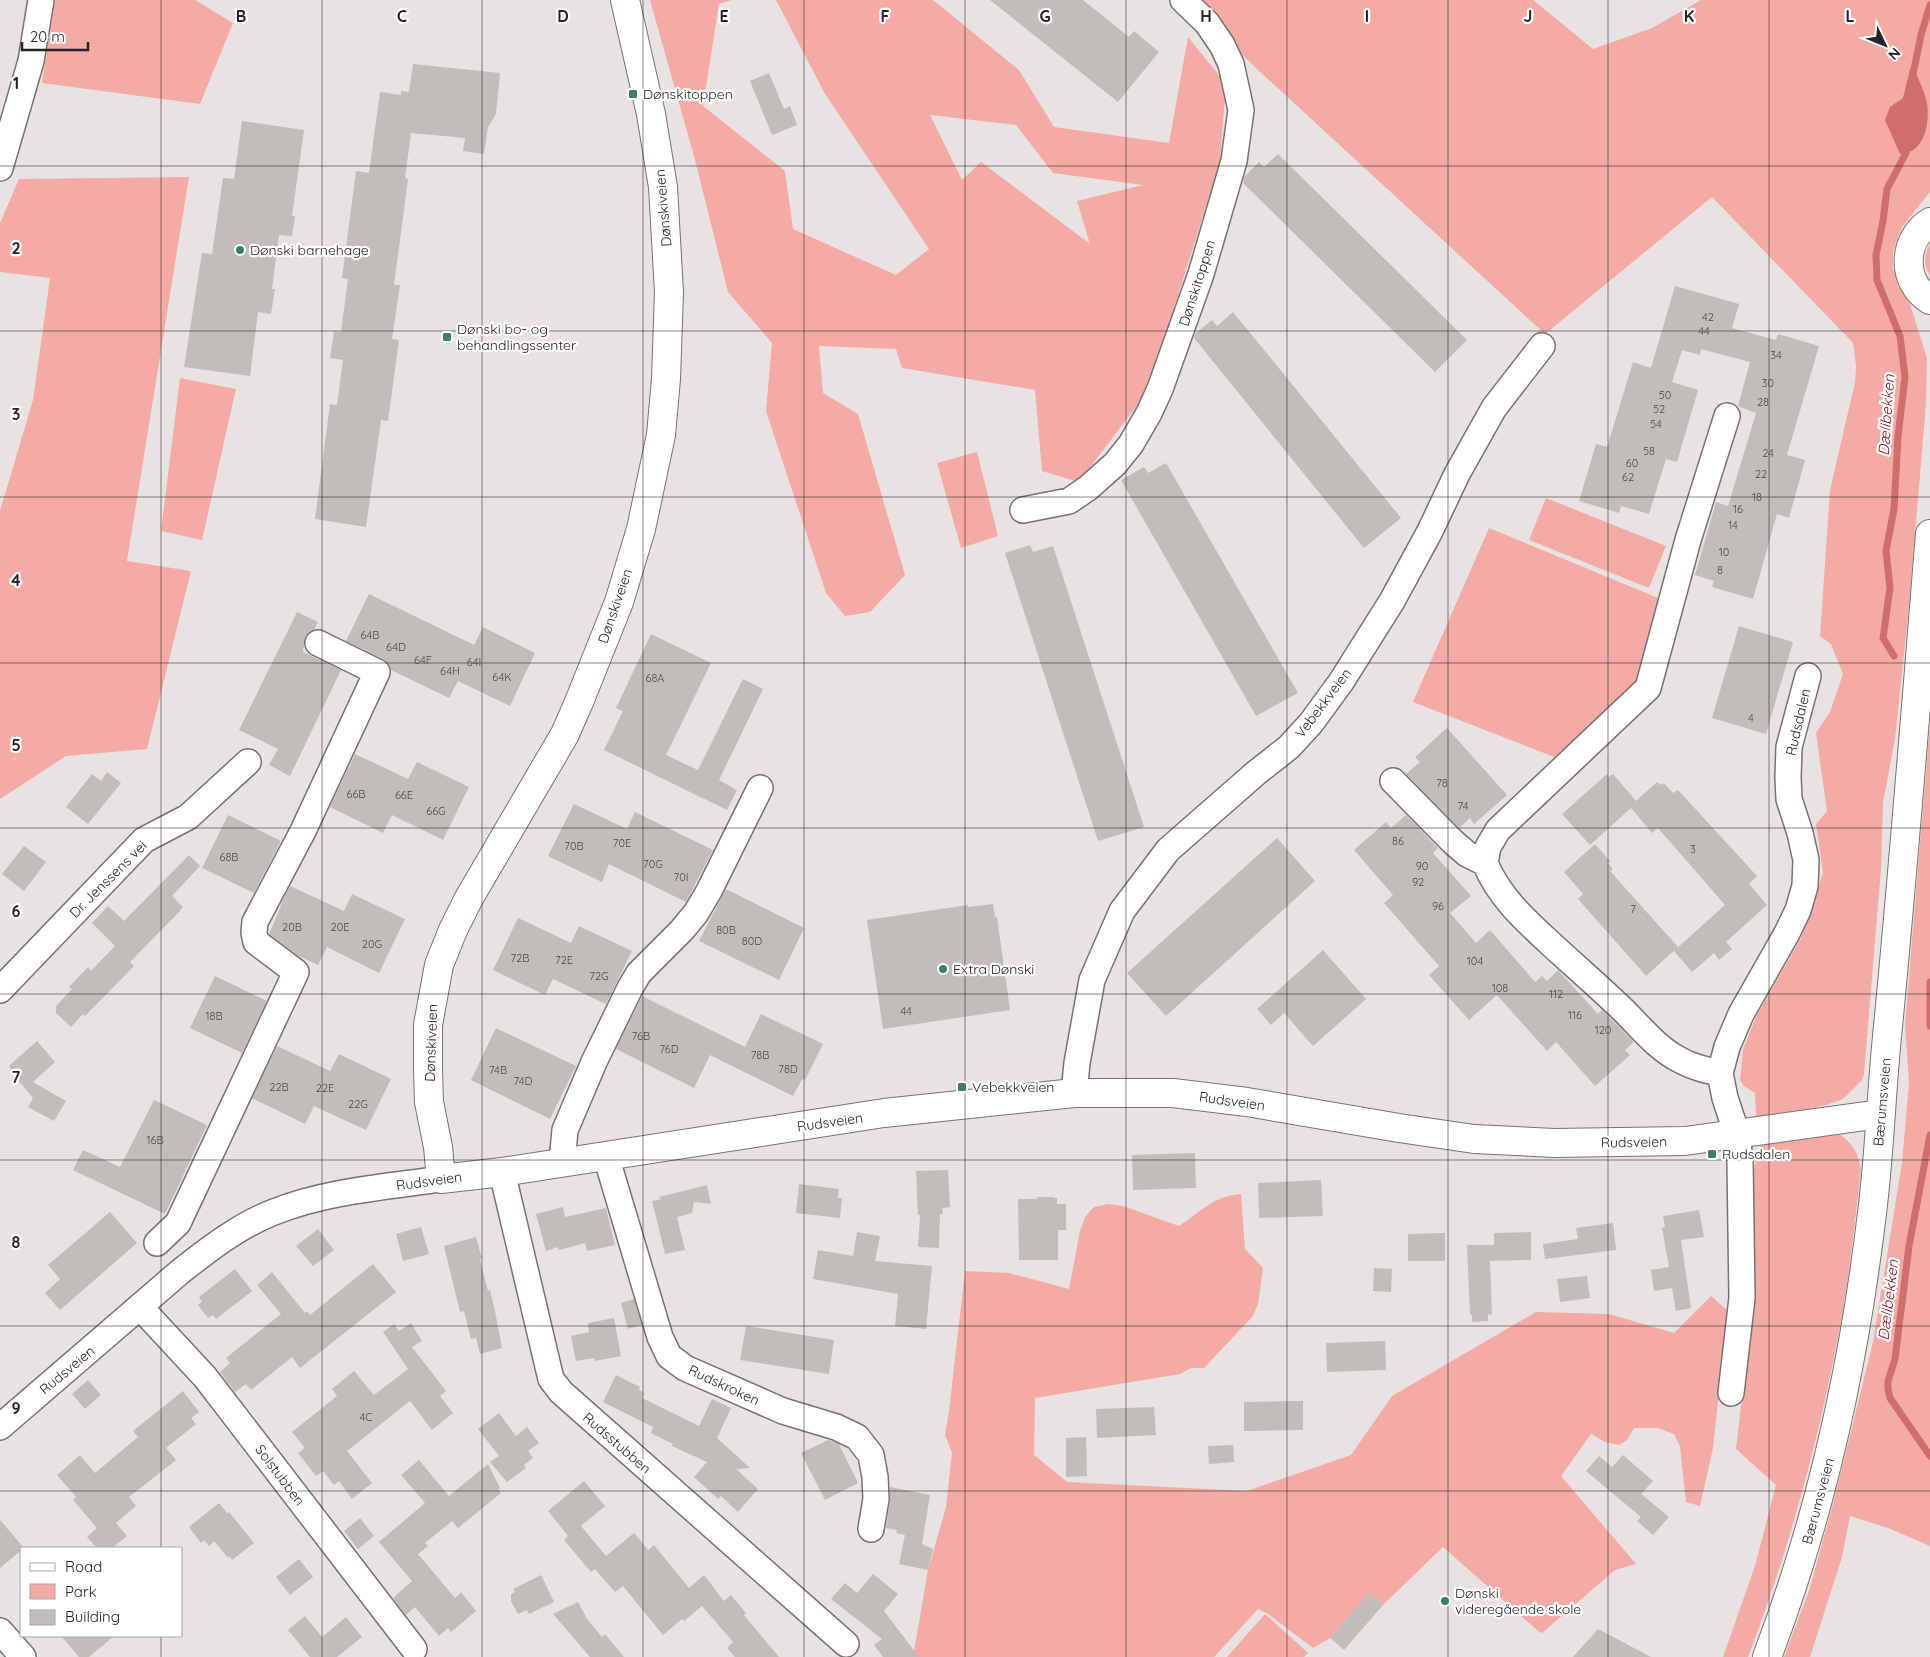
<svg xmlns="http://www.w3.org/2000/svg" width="1930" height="1657" viewBox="0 0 1930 1657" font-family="Quicksand,sans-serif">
  <rect width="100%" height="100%" fill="#e9e2e2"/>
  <path fill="#f4aba6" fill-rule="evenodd" d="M55 0H195L233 23 200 104 42 83Z
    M650 0H731L719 4 703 106 785 171 793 229 896 275 929 249 825 94 776 0H933L1019 70 1054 127 1169 143 1188 37 1226 84 1220 162 1148 391 1079 482 1042 471 1035 390 902 368 896 349 819 346 823 393 858 414 905 575 870 612 845 616 826 593 766 411 772 343 728 292 695 160ZM930 115 1016 125 1053 173 1143 185 1077 201 1090 244 981 162 962 180Z
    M1186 0H1533L1593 49 1652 28 1701 0H1930V192L1902 227 1893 251V269L1909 301 1927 358 1926 404 1909 606 1895 739 1883 803 1881 869 1864 1074 1862 1080 1843 1099 1826 1105 1767 1118 1756 1116 1755 1093 1744 1086 1740 1080 1743 1050 1756 1017 1801 938 1823 873 1816 824 1827 811 1816 733 1830 712 1843 674 1831 644 1820 636 1830 490 1855 382 1856 366 1853 343 1712 197 1545 334 1259 71Z
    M189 177 127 561 191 571 147 749 66 756 0 799V511L33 400 50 278 0 272V223L19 179Z
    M1930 244V276C1924 266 1923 255 1930 244Z
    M180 378 236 389 202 540 161 531Z
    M977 452 998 536 961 548 937 463Z
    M1546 498 1666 546 1649 588 1529 540Z
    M1489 528 1658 598 1635 685 1557 758 1413 702Z
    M1930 724V1546L1888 1528 1850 1516 1842 1557 1810 1657H1784L1810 1588 1834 1500 1873 1342 1902 1163 1909 1083 1905 1025Z
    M1838 1133C1853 1144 1859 1153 1861 1171 1855 1217 1851 1264 1843 1310 1822 1428 1791 1545 1748 1657H1723L1755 1566 1776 1485 1736 1449 1747 1355 1750 1184 1756 1161 1755 1153 1761 1146 1768 1143Z
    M1241 1194 1245 1249 1263 1268 1258 1304 1253 1316 1204 1368H1191L1180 1374 1035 1398 1034 1455 1067 1482 1247 1491 1351 1455 1392 1396 1536 1312 1609 1314 1674 1333 1711 1296 1728 1311 1713 1448 1700 1506 1686 1502 1680 1446 1674 1434 1657 1428H1634L1627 1440 1619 1445 1605 1442 1591 1434 1561 1476 1636 1564 1615 1570 1542 1633 1538 1631 1443 1547 1383 1605 1369 1593 1330 1638 1313 1648 1268 1614 1258 1609 1214 1657H913L928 1570 946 1507 952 1453 945 1435 949 1411 965 1271 1009 1273 1069 1289 1080 1231 1085 1217 1094 1207 1108 1204 1123 1206 1179 1226C1201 1212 1213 1196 1241 1194Z
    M1265 1614 1308 1653 1304 1657H1227Z"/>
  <path fill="#cf6e6a" d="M1910 69 1916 73C1920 83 1925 93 1927 103 1930 123 1925 153 1900 154L1885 120 1890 107 1903 98Z"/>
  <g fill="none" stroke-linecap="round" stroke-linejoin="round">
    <path stroke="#cf6e6a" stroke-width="7" d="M1912 79 1921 35 1930 5
      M1894 656 1883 638 1890 588 1886 551 1894 509 1898 436 1905 377 1900 336 1877 280 1876 255 1883 221 1887 189 1906 153 1907 144
      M1930 982V1026
      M1930 1135 1909 1246 1895 1359 1888 1381V1389L1890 1398 1930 1456"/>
  </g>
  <path fill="#c2bcbb" d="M990 0H1083L1129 37 1134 31 1159 52 1118 102Z
    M413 64 500 73 496 114 488 127 484 154 463 151 465 138 411 133 405 178 408 179 394 285H400L392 339 399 340 388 421 381 420 366 527 315 519 330 404 337 405 343 360 330 358 334 331 341 332 348 279 342 278 356 171 369 173 380 92 401 95V91L409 92Z
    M769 73 784 109 790 106 797 125 772 135 750 81Z
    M242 121 304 130 292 216H295L292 236 279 235 272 289H275L271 314 258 312 250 376 184 367 202 253 212 254 223 178 234 179Z
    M1278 154 1467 340 1435 372 1243 183 1244 177 1259 162 1264 167Z
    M1675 286 1739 304 1732 328 1776 340 1778 334 1819 346 1787 455 1805 460 1789 518 1777 514 1753 599 1712 587 1714 581 1695 575 1716 502 1728 506 1756 413 1738 406 1750 362 1701 349 1700 355 1682 350 1672 382 1698 390 1677 462 1666 459 1649 514 1621 506 1619 513 1579 501 1596 444 1607 447 1633 362 1651 368Z
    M1233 312 1401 518 1364 548 1194 338 1195 334 1212 320 1217 326Z
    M1166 463 1298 693 1256 716 1121 480 1144 467 1148 473Z
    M1030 545 1033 552 1053 546 1144 827 1098 841 1005 553Z
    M369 594 474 645 483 627 535 653 510 706 458 681 449 698 391 670 389 664 383 659 346 641Z
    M297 612 318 622 314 630 310 631 305 637 303 652 341 670 290 776 269 765 278 749 239 730Z
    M1739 626 1793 642 1766 734 1712 718Z
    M651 634 711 663 666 755 698 770 743 679 763 689 719 780 737 790 727 810 604 750 623 711 616 708Z
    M1447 728 1507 795 1474 824 1470 818 1459 828 1406 774 1420 762 1415 757Z
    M355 754 408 779 417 762 469 787 443 840 392 815 383 833 330 807Z
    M107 772 121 783 88 824 66 807 92 774 101 781Z
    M1607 774 1609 777 1613 774 1636 801 1657 782 1661 785 1664 783 1673 793 1678 790 1757 876 1749 884 1767 905 1726 942 1732 949 1719 960 1714 953 1692 972 1674 951 1725 905 1658 828 1652 833 1631 808 1590 845 1562 814Z
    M574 804 627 829 635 812 713 850 686 902 609 864 602 882 548 856Z
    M228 815 281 841 254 893 202 868Z
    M1406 815 1438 848 1433 853 1471 896 1450 913 1476 943 1490 930 1535 982 1542 976 1547 981 1558 970 1598 1014 1602 1010 1634 1042 1625 1050 1630 1055 1595 1086 1556 1042 1547 1051 1497 995 1469 1020 1429 975 1439 966 1384 903 1393 895 1354 850 1386 822 1391 828Z
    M1277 838 1315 881 1166 1016 1127 973Z
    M1595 844 1610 861 1608 863 1613 869 1610 871 1678 947 1646 976 1578 899 1583 894 1564 872Z
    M24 846 46 862 24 891 2 874Z
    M189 855 200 866 172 896 183 907 179 912 130 962 134 966 85 1016 83 1014 71 1027 56 1013V1006L72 989 69 987 88 967 91 971 115 946 92 923 108 906 124 921Z
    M290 886 344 911 352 894 405 919 379 973 327 947 318 965 297 955 269 934 281 906H280Z
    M726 889 804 928 779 980 699 941Z
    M993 904 995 917H997L1010 1010 883 1029 867 920 968 905V907Z
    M518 918 571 943 579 926 632 951 606 1004 553 979 545 995 493 970Z
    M1323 950 1366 999 1313 1046 1284 1013 1271 1025 1257 1009Z
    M215 976 267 1001 242 1053 190 1028Z
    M642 996 745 1047 761 1014 823 1044 805 1080 802 1079 793 1096 710 1055 694 1088 616 1049Z
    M496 1028 576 1066 550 1119 471 1080Z
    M37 1041 55 1062 33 1082 66 1101 54 1121 28 1107 33 1098 10 1071 12 1070 9 1066Z
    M277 1046 330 1071 339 1054 391 1079 366 1130 314 1106 305 1124 252 1098Z
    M154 1100 207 1125 165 1214 73 1170 83 1150 120 1167Z
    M1195 1153 1196 1188 1133 1190 1132 1155Z
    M948 1170 950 1207 942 1208 943 1214H940L939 1248 918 1247 920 1215H918L916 1171Z
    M1321 1180 1323 1216 1259 1218 1258 1183Z
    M799 1184 839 1189 838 1198H842L840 1218 796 1213Z
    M707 1185 711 1204 694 1202 692 1213 677 1217 685 1250 665 1254 652 1201 662 1199H660L659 1197Z
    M1037 1197H1054V1198H1057V1204H1066V1230H1058V1260H1019L1018 1199H1037Z
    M563 1207 565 1217 606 1208 615 1245 587 1251 585 1243 559 1250 558 1247 546 1251 536 1214Z
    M1699 1210 1704 1237 1681 1240 1691 1308 1676 1311 1672 1288 1654 1291 1651 1270 1669 1267 1662 1228 1665 1227 1663 1216Z
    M110 1212 137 1243 60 1310 45 1293 60 1279 48 1265Z
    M1613 1223 1616 1250 1545 1259 1543 1244 1578 1239 1576 1228Z
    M421 1227 429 1254 403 1261 396 1234Z
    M318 1229 334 1250 313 1266 296 1246Z
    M857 1232 880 1236 875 1261 932 1266 926 1329 895 1326 898 1294 813 1279 818 1250 853 1256Z
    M1531 1232V1260L1490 1261 1492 1314 1488 1315V1321L1472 1322V1315H1470L1467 1245H1494V1233Z
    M1445 1233V1261H1408V1234Z
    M476 1237 482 1259H480L488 1291 490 1290 495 1311 502 1348 480 1354 476 1338 471 1339 464 1311 460 1312 444 1246Z
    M373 1264 396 1292 300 1368 292 1357 251 1390 246 1384 235 1392 220 1372 230 1363 226 1358 281 1314 257 1285 272 1272 305 1313 307 1311 310 1315Z
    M1374 1268 1392 1269 1391 1292 1373 1291Z
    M235 1269 252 1291 216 1319 213 1315 208 1318 198 1305 202 1302 199 1297Z
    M1587 1276 1590 1298 1560 1302 1557 1279Z
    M634 1299 642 1325 628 1329 621 1303Z
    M614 1318 621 1356 595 1361 594 1358 576 1361 571 1336 589 1332 588 1323Z
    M411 1323 422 1341 412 1347 446 1391 440 1396 453 1413 432 1430 410 1401 347 1451 372 1483 352 1499 339 1481 334 1485 323 1471 316 1476 298 1453 305 1448 292 1432 337 1396 332 1389 354 1371 374 1395 408 1369 383 1332 394 1324 399 1331Z
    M746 1326 834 1340 829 1374 740 1360Z
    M1385 1341 1386 1370 1327 1372 1326 1343Z
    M616 1375 640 1387 639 1390 644 1393 642 1398 699 1426 712 1399 731 1408 717 1438 750 1468 736 1469 758 1489 738 1512 721 1496 718 1499 694 1477 707 1462 672 1446 673 1444 651 1433 653 1427 603 1402Z
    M88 1380 101 1395 85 1409 72 1394Z
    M183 1391 199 1412 191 1418 196 1424 166 1448 176 1460 129 1497 136 1506 116 1523 127 1536 112 1548H97L87 1537 97 1528 73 1500 76 1497 57 1475 80 1455 95 1473 138 1437 133 1431Z
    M1303 1401V1430L1244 1431V1402Z
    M1154 1407 1156 1435 1097 1438 1096 1409Z
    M499 1413 516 1436 527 1427 539 1443 528 1451 533 1458 524 1465 526 1468 507 1482 490 1462 499 1456 478 1429Z
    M1086 1437 1087 1476 1066 1477V1438Z
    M828 1440 839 1444 858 1483 825 1500 801 1453Z
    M1233 1445 1234 1462 1209 1464 1208 1446Z
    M1623 1455 1653 1481 1641 1494 1669 1517 1653 1535 1637 1521 1641 1517 1586 1471 1599 1456 1612 1467Z
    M419 1460 449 1496 488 1464 500 1488 498 1489 501 1493 458 1528 452 1521 425 1543 428 1546 418 1554 455 1598 461 1592 476 1611 451 1632 448 1628 439 1636 415 1607 406 1615 393 1598 412 1581 379 1542 425 1503 401 1475Z
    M584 1481 605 1506 581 1526 606 1556 634 1533 648 1550 654 1545 689 1588 704 1575 724 1601 731 1595 746 1613 744 1615 779 1657H735L727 1648 733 1642 702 1606 684 1621 682 1619 663 1635 623 1586 615 1592 595 1569 591 1572 564 1540 568 1536 548 1511Z
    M890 1487 930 1495 922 1544 933 1549 928 1570 899 1564 905 1535 896 1533 897 1530 886 1528 890 1501Z
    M219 1503 228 1514 229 1512 254 1543 232 1560 229 1556 228 1558 214 1541 209 1546 204 1540 201 1543 189 1527Z
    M360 1518 374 1536 358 1549 344 1531Z
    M0 1520 24 1548 0 1568Z
    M299 1559 313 1577 290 1595 276 1577Z
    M873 1574 898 1594 884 1611 919 1657H883L874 1645 882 1639 831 1599 845 1583 857 1593Z
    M541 1575 554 1602 529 1614 527 1610 518 1614 511 1601V1594L515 1592 513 1589Z
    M1369 1593 1383 1605 1344 1650 1330 1638Z
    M578 1602 587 1619 602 1637 605 1634 624 1657H590L553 1614Z
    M305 1616 322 1637 346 1617 362 1637 337 1657H310L288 1630Z
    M1598 1629 1651 1657H1573Z
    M61 1636H114L89 1657H79Z"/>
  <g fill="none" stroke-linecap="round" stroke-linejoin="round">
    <defs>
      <path id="street" d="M0 168 31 61 41 0
        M1023 510 1069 501 1088 488 1115 464 1131 444 1149 413 1160 389 1201 274 1234 161 1241 110 1231 64 1222 45 1207 23 1183 0
        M1393 781 1453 842 1467 854 1485 863C1499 897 1525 920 1552 945 1575 966 1598 986 1620 1007 1639 1025 1656 1048 1680 1060 1692 1067 1706 1070 1720 1073
        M1485 863 1488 847 1498 830 1648 688 1688 540 1727 416
        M0 990 144 840 188 817 248 762
        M1074 1093 1077 1063 1092 980 1122 911 1168 850 1256 773 1289 747 1311 723 1341 682 1392 601 1430 531 1457 474 1494 408 1542 346
        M606 1156 660 1337 669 1356 685 1368 783 1411 836 1427 857 1437 871 1455 875 1477 876 1499 871 1529
        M562 1162 565 1130 594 1062 630 988 639 973 682 930 696 913 709 891 760 788
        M502 1172 551 1379 561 1392 846 1644
        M157 1243 178 1223 296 972 256 942 254 933 255 922 303 831 377 672 318 643
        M140 1307 205 1377 414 1649
        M1731 1393 1742 1298 1740 1161 1737 1134 1725 1098 1720 1073 1727 1047 1741 1014 1787 933 1798 910 1805 886 1806 860 1800 833 1789 799 1788 778 1789 747 1808 676
        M0 1427 181 1271C209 1249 240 1225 274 1212 327 1191 385 1187 441 1179
        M0 1631 23 1657"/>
      <path id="secondary" d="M625 0 651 114 663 187 669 292 666 379 661 435 641 529 619 602 579 702 565 734 469 898 453 930 439 965 428 1025V1070L429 1102 438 1147 441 1179 502 1172 884 1113 1074 1093H1173L1247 1102 1399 1128 1474 1139 1554 1143 1685 1141 1880 1114
        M1930 222C1902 240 1901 282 1930 300
        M1767 1657C1822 1513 1854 1365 1872 1213 1879 1158 1881 1102 1886 1047 1903 876 1916 705 1930 534"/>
    </defs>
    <use href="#street" stroke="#787272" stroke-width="28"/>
    <use href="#secondary" stroke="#787272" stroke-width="30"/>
    <use href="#street" stroke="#fff" stroke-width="25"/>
    <use href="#secondary" stroke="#fff" stroke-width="28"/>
  </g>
  <path fill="none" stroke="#252323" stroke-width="1" stroke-opacity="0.55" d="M161 0V1548M322 0V1657M482 0V1657M643 0V1657M804 0V1657M965 0V1657M1126 0V1657M1287 0V1657M1448 0V1657M1608 0V1657M1769 0V1657M0 166H1930M0 331H1930M0 497H1930M0 663H1930M0 828H1930M0 994H1930M0 1160H1930M0 1326H1930M0 1491H1930M161 1636V1657"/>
  <g fill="#3d7d6c" stroke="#fff" stroke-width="2">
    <rect x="628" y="89" width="10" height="10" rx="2.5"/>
    <circle cx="240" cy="250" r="5"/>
    <rect x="442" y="332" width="10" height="10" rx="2.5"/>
    <circle cx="943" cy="969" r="5"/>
    <rect x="957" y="1082" width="10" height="10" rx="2.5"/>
    <rect x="1707" y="1149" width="10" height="10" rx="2.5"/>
    <circle cx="1445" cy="1601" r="5"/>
  </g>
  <g text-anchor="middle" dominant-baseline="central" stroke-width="4.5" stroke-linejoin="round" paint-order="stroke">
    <g font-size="11" fill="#4c4949">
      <text x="1708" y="317">42</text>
      <text x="1704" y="331">44</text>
      <text x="1776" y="355">34</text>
      <text x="1768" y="383">30</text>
      <text x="1665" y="395">50</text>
      <text x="1763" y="402">28</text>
      <text x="1659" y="409">52</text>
      <text x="1656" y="424">54</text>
      <text x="1649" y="451">58</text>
      <text x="1768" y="453">24</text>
      <text x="1632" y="463">60</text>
      <text x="1761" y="474">22</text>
      <text x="1628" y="477">62</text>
      <text x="1757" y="497">18</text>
      <text x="1738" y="509">16</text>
      <text x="1733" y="525">14</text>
      <text x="1724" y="552">10</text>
      <text x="1720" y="570">8</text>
      <text x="370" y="635">64B</text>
      <text x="396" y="647">64D</text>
      <text x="423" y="660">64F</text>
      <text x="474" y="662">64I</text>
      <text x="450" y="671">64H</text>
      <text x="502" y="677">64K</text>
      <text x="655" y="678">68A</text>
      <text x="1751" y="718">4</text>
      <text x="1442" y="783">78</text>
      <text x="356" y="794">66B</text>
      <text x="404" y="795">66E</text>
      <text x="1463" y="806">74</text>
      <text x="436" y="811">66G</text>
      <text x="1398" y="841">86</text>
      <text x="622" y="843">70E</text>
      <text x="574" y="846">70B</text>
      <text x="1693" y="849">3</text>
      <text x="229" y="857">68B</text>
      <text x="653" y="864">70G</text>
      <text x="1422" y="866">90</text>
      <text x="681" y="877">70I</text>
      <text x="1418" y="882">92</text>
      <text x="1438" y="906">96</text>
      <text x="1633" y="909">7</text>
      <text x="292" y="927">20B</text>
      <text x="340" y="927">20E</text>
      <text x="726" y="930">80B</text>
      <text x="752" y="941">80D</text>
      <text x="372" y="944">20G</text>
      <text x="520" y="958">72B</text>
      <text x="564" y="960">72E</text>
      <text x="1475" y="961">104</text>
      <text x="599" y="976">72G</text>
      <text x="1500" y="988">108</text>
      <text x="1556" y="994">112</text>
      <text x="906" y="1011">44</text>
      <text x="1575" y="1015">116</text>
      <text x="214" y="1016">18B</text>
      <text x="1603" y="1030">120</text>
      <text x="641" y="1036">76B</text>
      <text x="669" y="1049">76D</text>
      <text x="760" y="1055">78B</text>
      <text x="788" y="1069">78D</text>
      <text x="498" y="1070">74B</text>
      <text x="523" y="1081">74D</text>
      <text x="279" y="1087">22B</text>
      <text x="325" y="1088">22E</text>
      <text x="358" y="1104">22G</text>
      <text x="155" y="1140">16B</text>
      <text x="366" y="1417">4C</text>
    </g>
    <g font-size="14" fill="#252323" stroke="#fff" text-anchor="start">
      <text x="643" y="94">Dønskitoppen</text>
      <text x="250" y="250">Dønski barnehage</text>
      <text x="457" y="329">Dønski bo- og<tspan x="457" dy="16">behandlingssenter</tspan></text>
      <text x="953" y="969">Extra Dønski</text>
      <text x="972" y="1087">Vebekkveien</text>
      <text x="1722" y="1154">Rudsdalen</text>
      <text x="1455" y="1593">Dønski<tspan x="1455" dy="16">videregående skole</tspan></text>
    </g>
    <g font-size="14" fill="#252323" stroke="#fff">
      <text transform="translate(663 208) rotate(-95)">Dønskiveien</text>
      <text transform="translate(1197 283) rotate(-72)">Dønskitoppen</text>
      <text transform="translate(615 606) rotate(-71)">Dønskiveien</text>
      <text transform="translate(1323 703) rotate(-53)">Vebekkveien</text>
      <text transform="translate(1798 722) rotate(-77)">Rudsdalen</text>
      <text transform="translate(108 879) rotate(-45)">Dr. Jenssens vei</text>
      <text transform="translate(431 1043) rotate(-88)">Dønskiveien</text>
      <text transform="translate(1232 1101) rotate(8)">Rudsveien</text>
      <text transform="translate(1882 1102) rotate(-85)">Bærumsveien</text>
      <text transform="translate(830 1122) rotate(-8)">Rudsveien</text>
      <text transform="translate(1634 1142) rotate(-1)">Rudsveien</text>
      <text transform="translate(429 1181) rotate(-8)">Rudsveien</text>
      <text transform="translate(67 1370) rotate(-40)">Rudsveien</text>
      <text transform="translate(724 1385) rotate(25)">Rudskroken</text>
      <text transform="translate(617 1443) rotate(41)">Rudsstubben</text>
      <text transform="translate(280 1475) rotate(53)">Solstubben</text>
      <text transform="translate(1818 1501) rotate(-75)">Bærumsveien</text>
    </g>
    <g font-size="15" font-style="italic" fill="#8a111c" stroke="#fff">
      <text transform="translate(1886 415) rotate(-86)">Dælibekken</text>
      <text transform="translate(1888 1300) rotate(-83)">Dælibekken</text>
    </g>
  </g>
  <g font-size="16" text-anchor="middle" font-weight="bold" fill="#252323" stroke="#fff" stroke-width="4.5" stroke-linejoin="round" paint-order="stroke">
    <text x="241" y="22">B</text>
    <text x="402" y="22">C</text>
    <text x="563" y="22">D</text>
    <text x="724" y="22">E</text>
    <text x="885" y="22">F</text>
    <text x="1045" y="22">G</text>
    <text x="1206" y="22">H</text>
    <text x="1367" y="22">I</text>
    <text x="1528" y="22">J</text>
    <text x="1689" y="22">K</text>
    <text x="1850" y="22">L</text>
    <text x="16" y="89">1</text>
    <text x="16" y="254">2</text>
    <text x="16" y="420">3</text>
    <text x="16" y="586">4</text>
    <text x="16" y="751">5</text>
    <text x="16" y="917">6</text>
    <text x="16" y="1083">7</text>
    <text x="16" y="1248">8</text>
    <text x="16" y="1414">9</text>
  </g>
  <rect x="20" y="1547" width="162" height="90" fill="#ffffff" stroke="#a8a7a7"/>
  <rect x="30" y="1563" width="25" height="8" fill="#ffffff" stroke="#a8a7a7"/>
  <text x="65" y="1572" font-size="15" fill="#252323">Road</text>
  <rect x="30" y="1584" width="25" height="15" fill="#f4aba6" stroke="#a8a7a7"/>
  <text x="65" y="1597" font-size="15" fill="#252323">Park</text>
  <rect x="30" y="1610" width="25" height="15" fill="#c2bcbb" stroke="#a8a7a7"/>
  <text x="65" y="1622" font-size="15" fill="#252323">Building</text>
  <g transform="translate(1885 45) rotate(133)" stroke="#ffffff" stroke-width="4" paint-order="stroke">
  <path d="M0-4L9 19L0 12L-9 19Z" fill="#252323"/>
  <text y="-8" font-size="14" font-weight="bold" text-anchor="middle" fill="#252323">N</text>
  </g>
  <path d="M22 42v8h66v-8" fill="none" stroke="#252323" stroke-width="2.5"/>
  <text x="30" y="42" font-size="15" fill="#252323" stroke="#ffffff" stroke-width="4" paint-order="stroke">20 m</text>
</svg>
